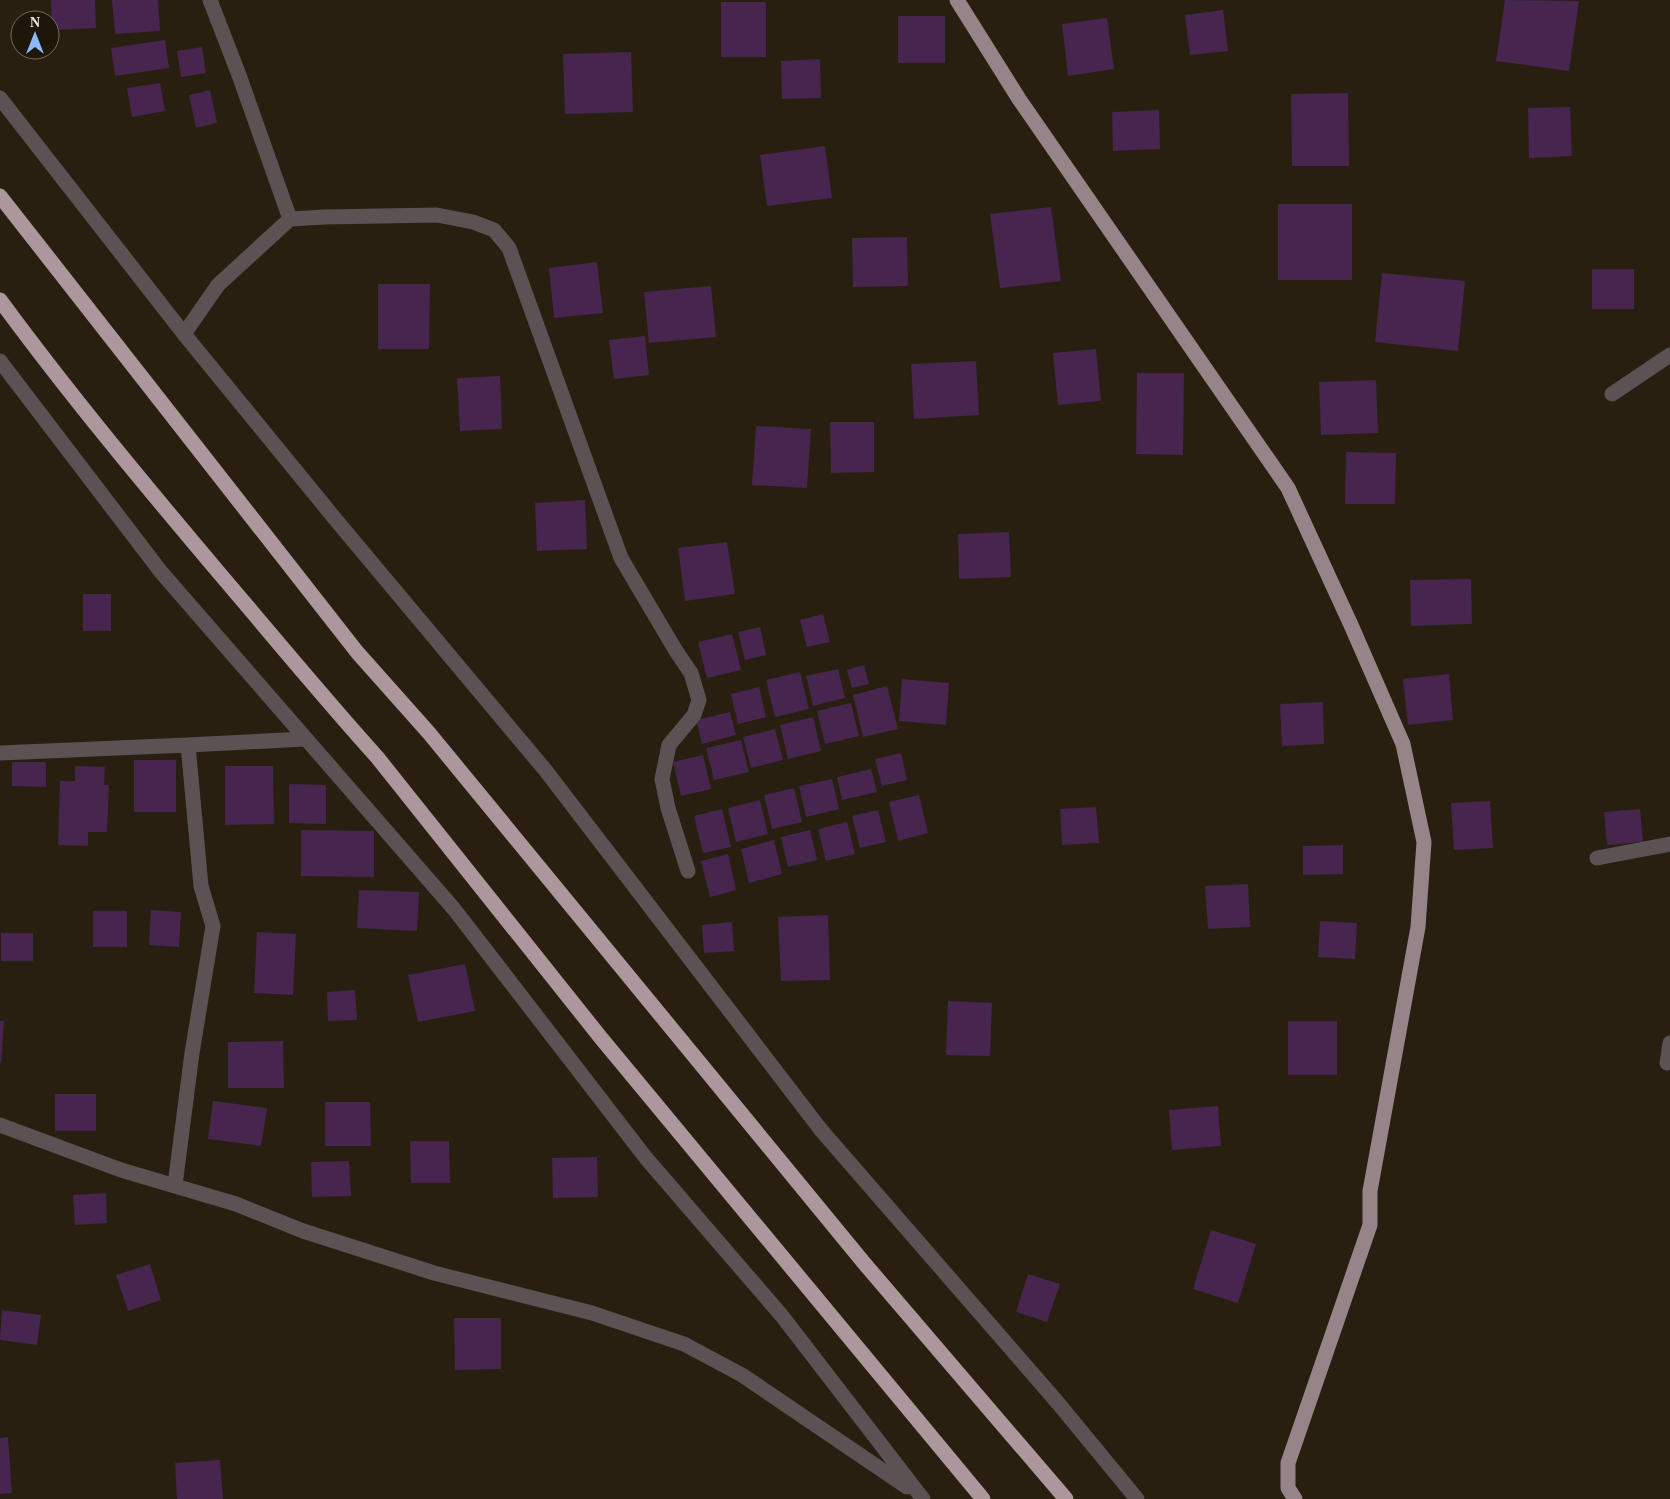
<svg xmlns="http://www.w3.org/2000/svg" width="1670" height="1499" viewBox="0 0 1670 1499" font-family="'Times New Roman',serif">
  <rect width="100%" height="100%" fill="#281f11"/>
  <path fill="#46254e" d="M51 0H95L96 28 52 30Z
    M112 0H158L160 31 115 34Z
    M1505 0 1579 1 1569 71 1496 61Z
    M721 2H766V57H721Z
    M1223 10 1228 51 1190 55 1185 15Z
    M898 16H945V63H898Z
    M1107 18 1114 69 1068 76 1062 24Z
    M165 40 169 68 115 76 111 48Z
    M202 47 206 73 181 77 177 51Z
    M631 52 633 112 565 114 563 54Z
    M820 59 821 98 782 99 781 61Z
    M160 83 165 111 132 117 127 88Z
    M210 90 217 123 196 128 189 95Z
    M1348 93 1349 166H1292L1291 94Z
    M1570 107 1572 156 1529 158 1528 108Z
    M1159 110 1160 149 1113 151 1112 112Z
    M825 146 832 198 767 206 760 155Z
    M1278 204H1352V280H1278Z
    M1051 207 1061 281 1000 288 990 214Z
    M907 237 908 286 853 287 852 238Z
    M597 262 603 313 554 318 549 268Z
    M1592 269H1634V309H1592Z
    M1382 273 1465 281 1458 351 1375 342Z
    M378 284H430L429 349H378Z
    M711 286 716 337 649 343 644 292Z
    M645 336 649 375 614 379 609 340Z
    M1096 349 1101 401 1058 405 1053 353Z
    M976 361 979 415 914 419 911 364Z
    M1137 373H1184L1183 455 1136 454Z
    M500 376 502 429 460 431 457 378Z
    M1376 380 1378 433 1321 435 1319 382Z
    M830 422H874V472L831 473Z
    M756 426 811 429 807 488 752 485Z
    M1346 452 1396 453 1395 504H1345Z
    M585 500 587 549 537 551 535 503Z
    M1009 532 1011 577 959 579 958 534Z
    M727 542 735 594 685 601 678 548Z
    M1471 579 1472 624 1411 626 1410 580Z
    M83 594H111V631H83Z
    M823 614 830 642 807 647 800 620Z
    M760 627 766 655 745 660 738 632Z
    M732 634 741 670 707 678 698 642Z
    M864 665 869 684 852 688 847 670Z
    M838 669 845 698 813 706 806 676Z
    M800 672 809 709 775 717 766 680Z
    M1449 674 1453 720 1408 725 1403 679Z
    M902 679 949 683 946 725 899 721Z
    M887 686 898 729 863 737 853 695Z
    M759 687 766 717 738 724 731 694Z
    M1323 702 1324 744 1282 746 1280 704Z
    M851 703 859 736 825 744 817 711Z
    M730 712 736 735 702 744 696 720Z
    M813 717 821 751 788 759 780 725Z
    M775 729 783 760 751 768 743 737Z
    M741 740 749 772 714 780 706 748Z
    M901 753 907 780 882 786 875 759Z
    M703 755 711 789 681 796 673 762Z
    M134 760H176V812H134Z
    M12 762H46V787L12 786Z
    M75 766 105 767 104 785H109L107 832H88V846L58 845 60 781H75Z
    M225 766H273L274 824 225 825Z
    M871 769 877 792 842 800 837 777Z
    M832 779 839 809 806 817 799 786Z
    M289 784 326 785V824L289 823Z
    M794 788 802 822 772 829 764 795Z
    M919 795 928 833 898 841 889 802Z
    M760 800 768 834 736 842 728 808Z
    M1490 801 1493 848 1454 850 1451 803Z
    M1096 807 1099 843 1062 845 1060 809Z
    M722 809 731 847 703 853 694 816Z
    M1640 809 1643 842 1607 845 1604 812Z
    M878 810 886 842 860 848 852 816Z
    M847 822 855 854 826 861 818 829Z
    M301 830 374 831V877L301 876Z
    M810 830 817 860 788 867 781 837Z
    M774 840 782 874 749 883 741 849Z
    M1343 845V874L1303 875V846Z
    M728 854 736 890 710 897 701 861Z
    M1248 884 1250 927 1208 929 1205 886Z
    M359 890 419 892 417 931 357 928Z
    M151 910 181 912 179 947 149 945Z
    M93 911H127V947H93Z
    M828 915 830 980 781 981 778 917Z
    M1320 921 1357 923 1355 959 1318 957Z
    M732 922 734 951 704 953 702 925Z
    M257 932 296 934 293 995 254 993Z
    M1 933H33V961H1Z
    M465 964 475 1011 418 1022 408 975Z
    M355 990 357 1020 328 1021 327 992Z
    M948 1001 992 1003 990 1056 946 1055Z
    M0 1021H4L1 1063H0Z
    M1288 1021H1337V1075H1288Z
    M283 1041 284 1088H228V1042Z
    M55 1094H96V1131H55Z
    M213 1101 267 1108 261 1146 208 1139Z
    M325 1102H370L371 1146H325Z
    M1218 1106 1221 1146 1172 1150 1169 1110Z
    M410 1141H449L450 1183H411Z
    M597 1157 598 1197 553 1198 552 1158Z
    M349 1161 351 1196 312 1197 311 1162Z
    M106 1193 107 1223 75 1225 73 1195Z
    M1211 1230 1256 1244 1238 1303 1193 1289Z
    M150 1264 161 1300 128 1311 116 1275Z
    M1028 1274 1060 1284 1047 1322 1016 1312Z
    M2 1310 41 1315 37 1345 0 1340Z
    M454 1318H501V1369L455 1370Z
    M8 1437 12 1493 0 1494V1438Z
    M220 1460 223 1499H177L175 1463Z"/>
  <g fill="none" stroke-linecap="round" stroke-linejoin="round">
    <path stroke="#5b5254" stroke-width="15" d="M0 98 184 334 336 520 546 771 821 1130 1058 1403 1137 1499
      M290 219 325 217 437 215 473 222 494 230 509 248 621 558 676 651 691 673 699 700 694 715 669 745 662 779 668 808 688 871
      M184 334 218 285 290 219 239 75 210 0
      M0 361 161 572 454 909 646 1158 782 1316 923 1499
      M1612 394 1670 355
      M188 745 305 739
      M0 753 188 745 201 886 213 926 192 1053 175 1185
      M1597 858 1670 844
      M1667 1063 1670 1043
      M0 1125 121 1170 236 1204 303 1231 434 1273 592 1313 684 1344 742 1375 907 1487"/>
    <path stroke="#968488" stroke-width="15" d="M957 0 1019 99 1288 488 1351 625 1403 744 1424 842 1418 927 1370 1191V1225L1288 1463V1488L1295 1499"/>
    <path stroke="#ad979c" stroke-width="15" d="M0 196 357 652 429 733 864 1263 1066 1499
      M0 300C69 394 144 484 220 574 272 635 323 697 377 757L601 1038 983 1499"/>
  </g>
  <g transform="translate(35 35)"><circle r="24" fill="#1e1608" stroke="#736c60"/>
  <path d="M0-4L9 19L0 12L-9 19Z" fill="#8bbafc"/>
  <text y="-8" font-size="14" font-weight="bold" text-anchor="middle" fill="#f2ede4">N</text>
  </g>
</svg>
